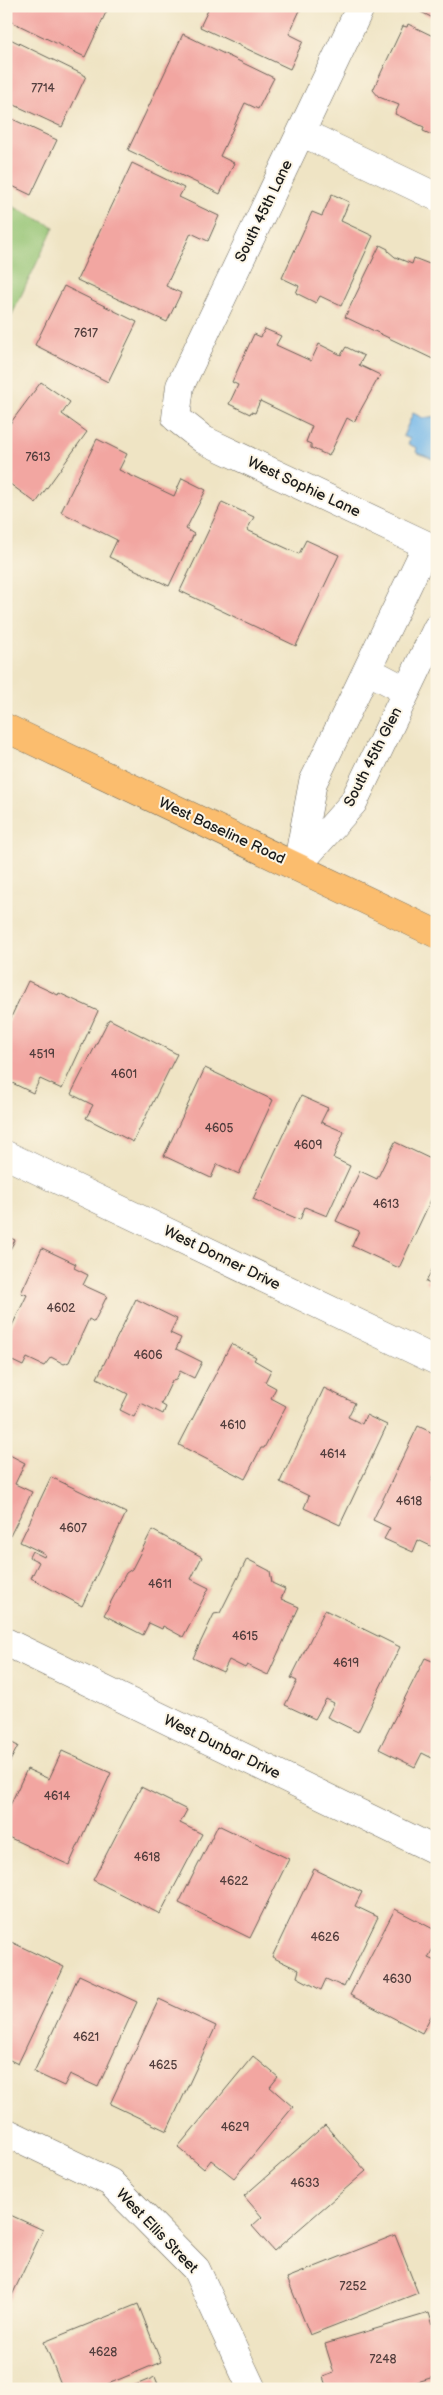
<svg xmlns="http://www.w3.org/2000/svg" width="443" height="2395" viewBox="0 0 443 2395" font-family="'Balsamiq Sans',sans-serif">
  <rect width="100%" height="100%" fill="#fcf5e5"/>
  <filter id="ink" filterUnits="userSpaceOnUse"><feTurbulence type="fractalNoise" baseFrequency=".02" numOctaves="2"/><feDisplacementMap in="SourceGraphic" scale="10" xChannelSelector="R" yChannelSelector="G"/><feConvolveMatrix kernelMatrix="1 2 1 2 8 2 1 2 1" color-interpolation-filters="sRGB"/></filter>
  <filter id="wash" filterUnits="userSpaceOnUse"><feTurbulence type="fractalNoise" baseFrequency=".0096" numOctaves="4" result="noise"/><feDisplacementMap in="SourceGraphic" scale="20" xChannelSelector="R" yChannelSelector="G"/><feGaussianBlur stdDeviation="1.12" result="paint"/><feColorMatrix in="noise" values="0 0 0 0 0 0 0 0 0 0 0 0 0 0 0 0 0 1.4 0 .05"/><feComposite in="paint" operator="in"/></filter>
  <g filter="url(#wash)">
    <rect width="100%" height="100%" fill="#efe4c4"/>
    <path fill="#93c372" stroke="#587047" d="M6 203 54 227 6 327Z"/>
    <path fill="#73b7e9" stroke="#486a82" d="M413 413 423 418 437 416V461L416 452 417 448 408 444 410 439 403 436Z"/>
    <g id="blocks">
      <path fill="#f2a6a1" d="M6 6H109L85 57 6 19Z
        M210 6H302L289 34 303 41 290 69 200 27Z
        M409 6H437V20Z
        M408 24 437 38V137L423 131 424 127 395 114 399 105 379 97 373 90 403 26 407 27Z
        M183 34 274 78 258 109 245 103 220 156 234 163 220 194 128 150Z
        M6 37 86 76 62 127 6 101Z
        M6 116 57 140 31 195 6 183Z
        M132 163 184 188 179 197 219 216 208 241 191 233 166 286 181 293 167 322 77 280Z
        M332 194 349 202 341 221 373 236 341 306 320 296 316 303 296 293 299 286 282 278 312 212 322 216Z
        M380 245 388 249V251L395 257 412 264 414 258 437 267V361L345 317Z
        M64 286 137 322 108 382 35 345Z
        M265 329 281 336 276 345 311 361 319 344 341 355 346 347 364 356 359 365 380 375 354 422 347 418 329 456 311 448V444L306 442 312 426 260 401 255 413 251 412 250 414 229 404 238 385 232 382 254 334 261 337Z
        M41 382 70 402 62 414 87 432 36 503 6 481V429Z
        M97 439 127 454 119 470 174 496 182 478 206 490 186 529 194 534 169 586 109 557 117 540 61 512Z
        M222 502 254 517 247 530 299 554 306 540 339 555 296 646 180 591Z
        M28 981 58 995 59 993 98 1011 62 1089 40 1079 33 1093 6 1080V1028Z
        M109 1019 177 1054 133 1142 86 1118 93 1105 71 1094Z
        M205 1068 273 1100 239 1174 217 1164 211 1178 164 1156Z
        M301 1096 328 1108 321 1122 344 1132 333 1158 350 1166 327 1216 305 1207 300 1220 253 1199Z
        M395 1142 437 1162V1187L399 1268 352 1246 359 1231 336 1221 360 1171 377 1179Z
        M6 1236 15 1240 6 1257Z
        M42 1248 76 1264 74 1268 88 1275 83 1285 107 1296 94 1322 89 1319 69 1362 64 1364 51 1357 44 1366 27 1358 23 1366 6 1358V1338L27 1295 21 1293Z
        M437 1259V1287L426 1282Z
        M136 1299 177 1319 170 1333 181 1338 176 1349 202 1362 194 1378 180 1371 176 1380 172 1381 161 1404 166 1407 163 1414 141 1403 134 1417 120 1410 128 1394 97 1378Z
        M231 1344 256 1357 254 1360 271 1370 265 1382 276 1388 271 1398 286 1406 264 1448H261L245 1479 179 1445Z
        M324 1388 355 1403 348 1417 362 1424 366 1415 387 1425 340 1525 304 1508 309 1496 280 1482Z
        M418 1426 437 1435V1470L432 1480 437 1482V1549L418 1540 413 1552 384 1539 390 1528 373 1520Z
        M6 1453 25 1463 15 1484 32 1492 6 1544Z
        M51 1477 126 1513 82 1606 31 1578 39 1562 29 1557 32 1551 44 1557 45 1554 20 1542Z
        M152 1530 202 1557 191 1579 209 1588 183 1637 163 1626 162 1629 149 1623 143 1635 104 1615 126 1573 132 1569Z
        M247 1559 270 1571 272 1583 285 1589 281 1599 299 1607 268 1675 247 1665 245 1668 229 1660 223 1672 193 1658 214 1614 220 1613Z
        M325 1610 400 1647 358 1732 327 1717 334 1703 326 1699 315 1719 285 1705 297 1681 291 1678Z
        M425 1658 437 1663V1771L432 1768 436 1760 422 1753 415 1767 379 1749Z
        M6 1740 18 1746 6 1769Z
        M62 1751 111 1773 69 1865 6 1836V1814L27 1769 49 1779Z
        M141 1787 187 1810 180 1823 202 1834 160 1914 93 1880Z
        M218 1825 289 1859 250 1938 179 1903Z
        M314 1869 362 1892 355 1906 378 1917 344 1987 326 1979 321 1990 297 1977 299 1970 272 1957Z
        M395 1909 437 1931V1941L428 1958 437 1962V2005L422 2033 350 1995Z
        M7 1940 64 1967 18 2064 6 2058Z
        M79 1975 137 2002 98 2087 70 2074 64 2086 34 2072Z
        M159 1999 216 2026 167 2131 110 2104Z
        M253 2056 278 2077 270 2087 293 2107 234 2178 211 2160 204 2169 178 2147Z
        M325 2125 366 2171 274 2251 252 2226 262 2217 244 2196Z
        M6 2213 43 2230 6 2308Z
        M395 2235 418 2293 310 2335 287 2278Z
        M138 2304 161 2362 96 2389H63L44 2342Z
        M429 2313 437 2338V2376L394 2389H327L323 2377 334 2373 325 2344Z
        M155 2377 160 2389H126Z"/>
    </g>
  </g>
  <g filter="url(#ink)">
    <use href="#blocks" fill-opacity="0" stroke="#666257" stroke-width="1"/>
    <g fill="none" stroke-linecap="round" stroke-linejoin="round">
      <defs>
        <path id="street" d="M361 6 180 386 176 418 204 440 437 550
          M301 132 437 197
          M367 670 407 691
          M298 865 353 803 437 628
          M297 867 313 782 319 770 427 545
          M6 1155 437 1361
          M6 1642 437 1851
          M6 2132 110 2182 196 2269 252 2389"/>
        <path id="primary" d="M6 728 437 934"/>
      </defs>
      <use href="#street" stroke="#666257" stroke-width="29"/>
      <use href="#primary" stroke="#666257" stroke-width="29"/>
      <use href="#street" stroke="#fff" stroke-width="28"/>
      <use href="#primary" stroke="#fbbd6e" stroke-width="28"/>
    </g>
  </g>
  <g text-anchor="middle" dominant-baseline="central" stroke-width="4" stroke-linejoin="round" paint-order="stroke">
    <g font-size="12" fill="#523e3d">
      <text x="43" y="88">7714</text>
      <text x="86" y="333">7617</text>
      <text x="38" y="457">7613</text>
      <text x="42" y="1054">4519</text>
      <text x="124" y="1074">4601</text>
      <text x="219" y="1128">4605</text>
      <text x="308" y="1145">4609</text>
      <text x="386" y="1204">4613</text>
      <text x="61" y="1308">4602</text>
      <text x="148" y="1355">4606</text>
      <text x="233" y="1425">4610</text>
      <text x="333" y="1454">4614</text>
      <text x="409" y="1501">4618</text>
      <text x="73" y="1528">4607</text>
      <text x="160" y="1584">4611</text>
      <text x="245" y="1636">4615</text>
      <text x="346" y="1663">4619</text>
      <text x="57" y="1796">4614</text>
      <text x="147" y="1857">4618</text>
      <text x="234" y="1881">4622</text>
      <text x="325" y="1937">4626</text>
      <text x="397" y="1979">4630</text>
      <text x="86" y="2037">4621</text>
      <text x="163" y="2065">4625</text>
      <text x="235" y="2127">4629</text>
      <text x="305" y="2183">4633</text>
      <text x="353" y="2286">7252</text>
      <text x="103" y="2352">4628</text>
      <text x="383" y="2359">7248</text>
    </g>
    <g font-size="15" fill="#1c1c1c" stroke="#fcf5e5">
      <text transform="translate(264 211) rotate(-64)">South 45th Lane</text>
      <text transform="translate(304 487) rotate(25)">West Sophie Lane</text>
      <text transform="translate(373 757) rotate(-63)">South 45th Glen</text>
      <text transform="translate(222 831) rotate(25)">West Baseline Road</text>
      <text transform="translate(222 1258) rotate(26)">West Donner Drive</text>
      <text transform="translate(222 1747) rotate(26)">West Dunbar Drive</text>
      <text transform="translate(157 2231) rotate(46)">West Ellis Street</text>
    </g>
  </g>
  <rect width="443" height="2395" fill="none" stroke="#fcf5e5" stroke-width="25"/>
</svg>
